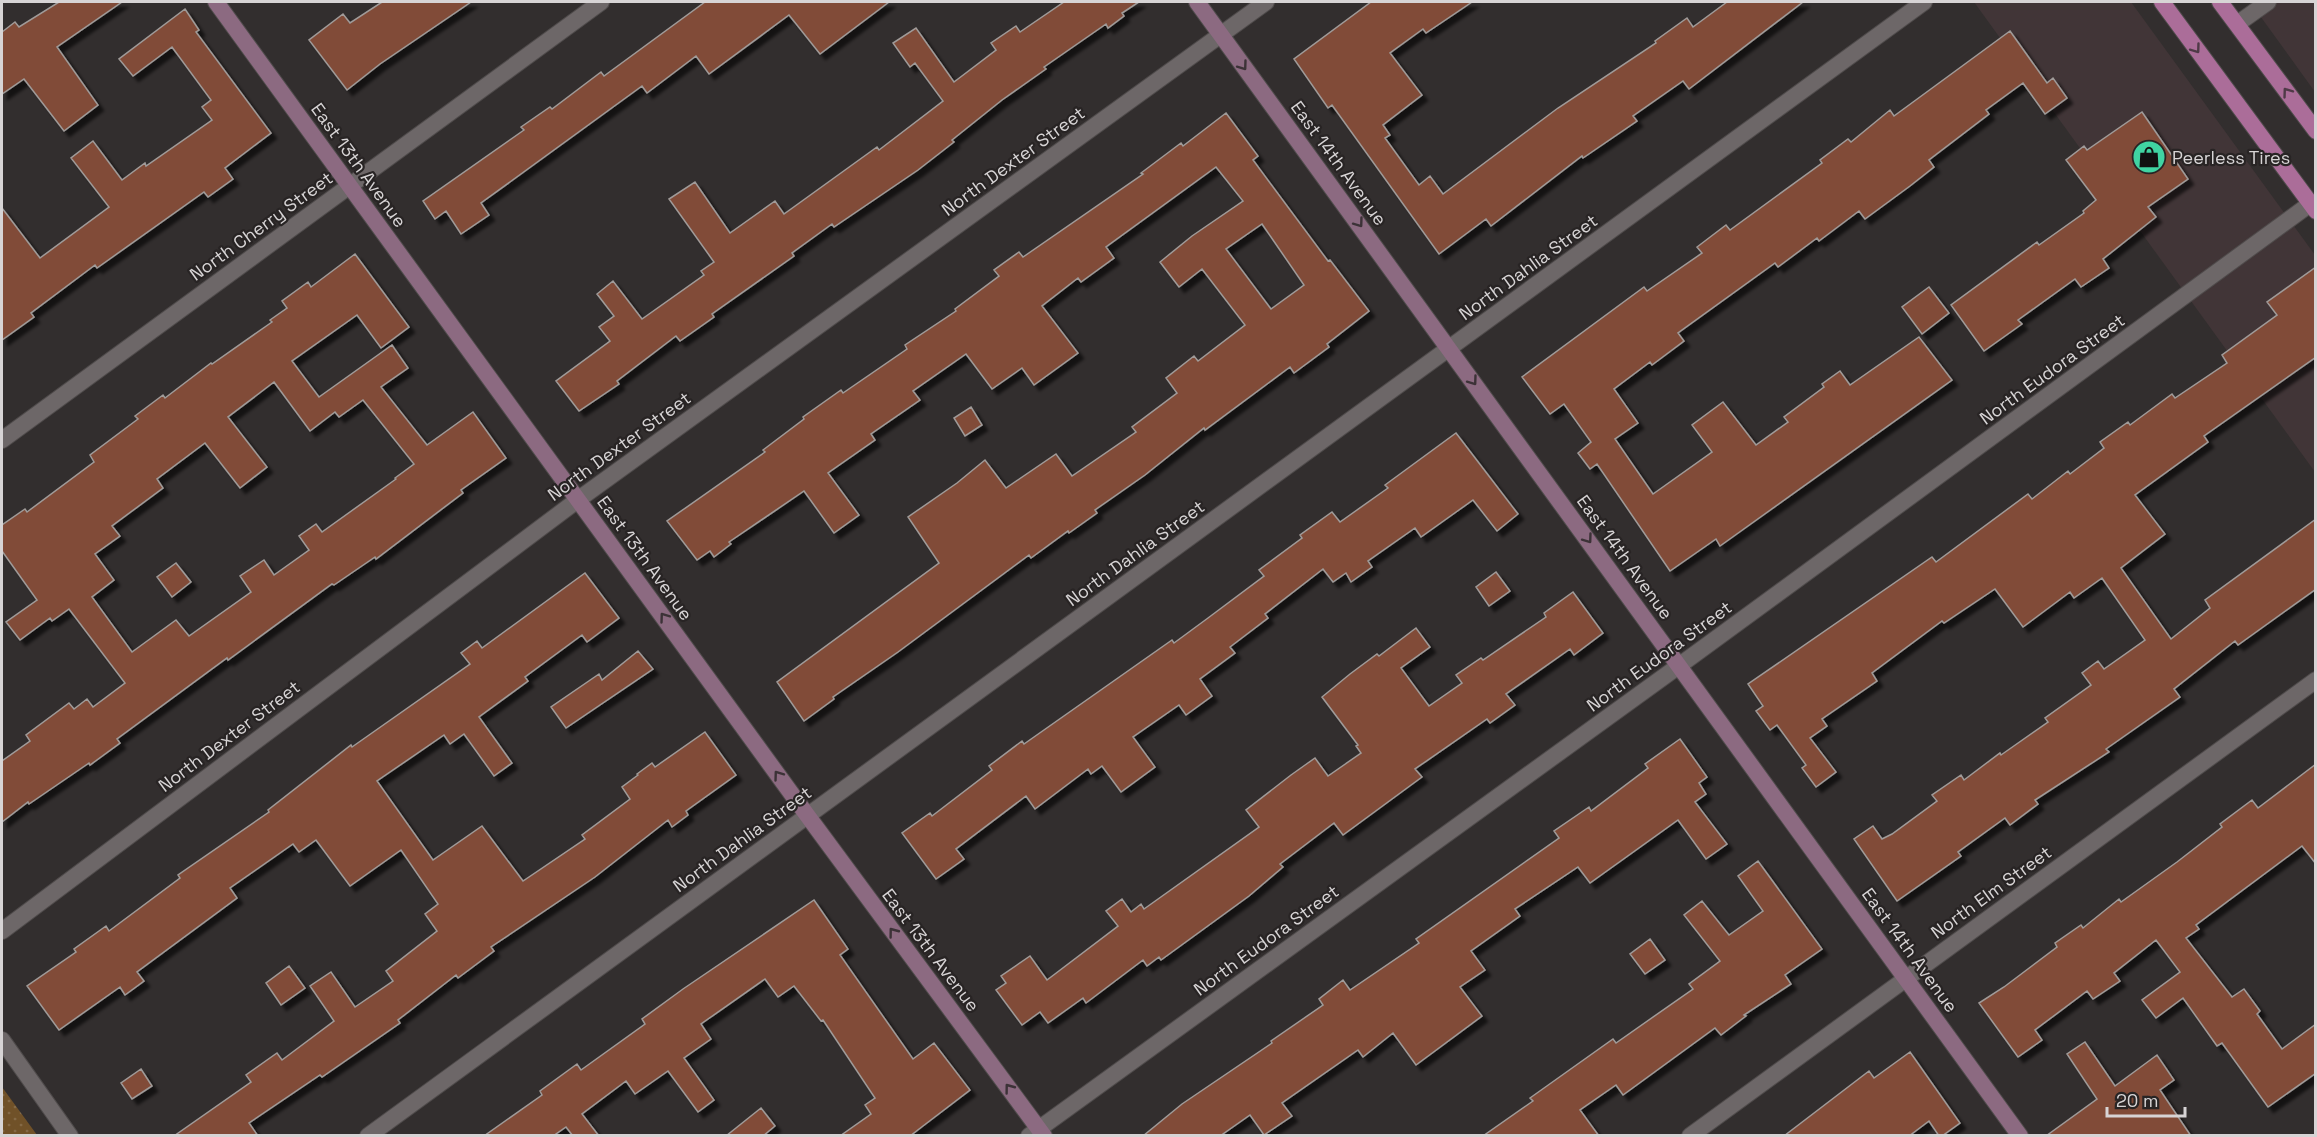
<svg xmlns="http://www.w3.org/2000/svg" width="2317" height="1137" viewBox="0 0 2317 1137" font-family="'Space Grotesk',sans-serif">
  <defs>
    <pattern id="park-dots" width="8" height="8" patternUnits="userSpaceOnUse" patternTransform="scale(1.5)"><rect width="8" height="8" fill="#705128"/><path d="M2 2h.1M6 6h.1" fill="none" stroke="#846946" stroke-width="1.8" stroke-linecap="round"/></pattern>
    <filter id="shadow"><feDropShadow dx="5.5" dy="5.5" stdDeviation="1.5" flood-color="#0009"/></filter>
  </defs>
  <rect width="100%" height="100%" fill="#322e2e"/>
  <path fill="#413537" d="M1974 2H2131L2315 255V472Z
    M2250 2H2315V92Z"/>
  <path fill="url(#park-dots)" d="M2 1087 37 1135H2Z"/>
  <path fill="#814c39" stroke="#a09b99" stroke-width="1.5" fill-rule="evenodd" filter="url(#shadow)" d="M59 2H122L57 47 98 105 64 131 24 79 2 94V32L15 22 19 27Z
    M382 2H471L380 64 347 90 309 40 343 14 350 23Z
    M705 2H889L820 54 789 15 709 74 696 56 647 93 642 86 481 203 489 215 461 234 446 211 435 219 423 201 524 130 521 127 550 107 552 109 601 72 604 76Z
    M1064 2H1139L1122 13 1124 16 1108 28 1106 24 1044 67 1046 69 1002 100 952 140 954 142 918 170 834 227 832 224 792 253 794 256 712 314 714 317 680 341 676 336 617 381 619 384 579 411 556 381 610 341 599 327 614 316 597 294 613 281 642 319 704 275 701 271 714 262 669 199 695 182 730 233 775 201 784 214 877 147 879 150 943 101 915 63 910 67 893 43 916 28 954 82 996 50 991 43 1016 26 1020 32Z
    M1371 2H1472L1426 33 1423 29 1390 53 1422 95 1383 125 1390 135 1385 138 1419 185 1430 176 1443 194 1558 108 1656 43 1655 41 1687 18 1693 27 1727 2H1803L1689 89 1683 81 1633 116 1637 121 1583 158 1582 156 1491 226 1486 219 1439 254 1332 105 1328 108 1294 59Z
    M185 9 199 30 196 32 271 133 225 168 233 179 208 197 204 192 97 268 95 265 31 313 34 317 2 340V208L40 258 109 207 71 158 93 141 122 180 145 163 146 166 212 120 202 107 211 100 172 47 133 76 119 59Z
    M2010 31 2047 83 2053 78 2067 98 2045 114 2023 83 1986 110 1989 114 1929 160 1934 167 1910 186 1865 219 1859 211 1819 241 1817 238 1778 267 1775 263 1678 333 1684 341 1652 365 1650 362 1614 389 1638 423 1615 439 1653 494 1712 452 1692 425 1723 402 1756 445 1788 422 1784 417 1824 387 1822 384 1840 371 1850 385 1919 337 1952 380 1720 546 1716 539 1670 571 1597 464 1590 469 1578 453 1591 442 1564 404 1550 414 1522 377 1644 287 1647 291 1702 253 1697 247 1726 225 1730 230 1822 163 1820 160 1848 139 1851 142 1890 110 1894 116Z
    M2142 112 2188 179 2148 207 2156 217 2103 259 2109 268 2081 287 2075 279 2018 320 2022 324 1984 351 1951 305 2037 242 2039 245 2084 213 2083 211 2096 200 2066 160 2084 146 2087 150Z
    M1226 113 1258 156 1253 160 1328 261 1330 260 1369 311 1327 344 1329 347 1294 373 1290 367 1205 430 1204 428 1145 475 1095 510 1097 513 1069 533 1068 531 1031 558 1029 555 898 652 833 697 834 699 804 721 777 682 939 563 908 517 957 483 985 460 1006 488 1056 454 1072 476 1136 432 1132 427 1177 393 1166 378 1194 356 1198 361 1245 325 1202 269 1179 287 1160 262 1192 236 1243 201 1216 167 1106 247 1114 258 1081 282 1078 278 1042 306 1078 353 1034 385 1022 368 992 389 966 354 913 391 920 400 871 434 875 440 828 473 859 515 834 533 804 491 729 542 731 544 714 557 710 551 697 560 667 521 765 452 763 450 804 419 803 417 841 390 843 393 907 349 905 345 956 311 955 309 999 276 994 270 1019 252 1023 257 1143 174 1141 173 1181 143 1183 146ZM1262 224 1304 285 1271 309 1226 249Z
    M355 254 409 327 381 348 357 315 292 361 319 397 392 345 408 368 381 387 427 445 473 412 506 458 461 490 463 493 376 559 375 557 334 585 332 584 228 660 227 658 117 739 120 743 90 765 89 763 29 804 28 802 2 822V761L30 741 26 735 69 703 74 709 87 699 93 707 125 683 69 609 52 621 50 618 20 640 6 622 37 600 2 551V525L25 509 27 512 94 462 90 455 138 419 135 416 163 395 165 398 211 363 212 364 272 322 270 320 287 308 282 301 308 282 311 287ZM274 382 310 431 335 412 339 417 363 400 414 464 395 478 396 479 322 532 316 524 299 536 309 550 274 575 264 560 240 576 251 592 189 636 176 620 132 652 92 597 114 580 95 554 120 536 112 526 163 488 157 479 205 443 240 488 267 467 228 417Z
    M2316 267V357L2204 436 2208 442 2135 495 2165 534 2121 568 2171 639 2210 608 2205 600 2316 519V589L2238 645 2235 641 2174 689 2180 697 2106 749 2109 752 2035 800 2038 804 2010 825 2005 818 1958 852 1961 856 1897 901 1854 839 1873 826 1882 839 1892 834 1937 801 1932 795 1961 775 1964 780 2000 753 2001 755 2048 722 2045 718 2091 685 2082 673 2098 661 2104 669 2145 640 2102 578 2074 598 2070 592 2023 627 1995 589 1944 623 1942 621 1872 673 1877 681 1822 719 1827 726 1810 738 1836 772 1816 787 1802 768 1806 765 1777 725 1770 730 1756 711 1763 706 1748 684 1932 557 1936 562 2028 494 2032 499 2068 471 2070 474 2104 448 2100 442 2128 422 2130 425 2172 394 2175 398 2227 363 2222 355 2277 315 2267 302Z
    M1929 287 1949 313 1922 334 1902 307Z
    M971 407 982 425 965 436 954 418Z
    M1456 433 1518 514 1497 531 1473 500 1421 537 1415 528 1368 561 1372 567 1351 582 1346 573 1333 582 1323 569 1265 614 1268 618 1230 647 1235 653 1200 679 1212 696 1186 715 1179 705 1133 737 1155 767 1121 792 1102 766 1091 774 1088 769 1035 809 1026 796 956 849 964 859 936 879 902 833 930 813 932 816 992 770 989 766 1022 741 1024 744 1172 640 1174 643 1208 618 1264 576 1259 570 1302 538 1300 535 1332 512 1340 522 1388 488 1385 485Z
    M176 563 191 582 172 597 157 577Z
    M1496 572 1510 591 1489 606 1476 587Z
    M585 573 619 618 587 642 582 635 525 677 528 681 479 717 512 763 494 776 464 734 450 744 444 735 377 781 433 860 482 826 523 881 585 839 582 835 630 799 622 787 638 775 637 774 652 763 655 767 705 732 736 775 686 811 688 815 672 827 668 820 595 877 491 947 494 951 458 978 456 975 398 1020 400 1023 322 1077 320 1075 249 1123 258 1136H174L251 1082 246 1075 277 1053 282 1060 334 1021 310 986 331 972 355 1007 393 981 386 971 437 931 425 914 438 904 401 850 350 886 316 840 299 852 293 844 230 888 237 898 137 972 144 981 125 995 120 987 59 1030 27 986 76 952 74 949 106 926 109 931 180 878 178 875 269 812 268 810 351 745 352 747 470 664 461 653 477 641 482 648Z
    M1573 592 1603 633 1574 655 1570 649 1506 694 1515 705 1490 723 1487 719 1415 769 1422 777 1343 835 1334 823 1280 864 1283 867 1249 896 1161 960 1159 957 1147 966 1143 960 1086 1003 1083 998 1048 1023 1040 1012 1022 1025 996 990 1006 983 1001 976 1030 956 1047 980 1118 926 1106 911 1122 899 1131 912 1141 904 1144 909 1259 827 1246 810 1291 775 1315 758 1328 776 1361 753 1356 746 1358 745 1322 697 1350 674 1377 654 1379 656 1416 628 1430 647 1401 668 1429 706 1462 683 1456 675 1481 658 1483 660 1546 617 1544 613Z
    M638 651 653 669 566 728 551 707 599 674 602 680Z
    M1680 739 1707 777 1699 783 1706 794 1695 802 1727 844 1706 859 1678 820 1590 883 1578 867 1515 909 1520 916 1471 951 1485 970 1460 987 1482 1016 1416 1065 1393 1033 1363 1057 1358 1050 1282 1103 1292 1116 1264 1135 1250 1115 1220 1136H1143L1182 1104 1272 1043 1271 1041 1323 1005 1319 999 1343 980 1350 990 1419 943 1416 939 1559 838 1554 831 1589 807 1591 811 1648 768 1645 764Z
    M2316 764V864L2302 846 2196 925 2199 929 2186 938 2232 997 2244 989 2260 1011 2257 1014 2282 1049 2316 1024V1073L2268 1107 2222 1043 2217 1046 2183 998 2156 1018 2142 1000 2180 972 2156 940 2114 973 2120 981 2093 999 2087 991 2035 1030 2042 1040 2018 1057 1979 1003 2004 987 2057 947 2055 943 2081 925 2083 928 2119 899 2121 902 2177 862 2222 827 2220 824 2252 800 2258 808Z
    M1758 861 1822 949 1785 975 1791 984 1744 1015 1746 1016 1721 1035 1715 1028 1623 1095 1616 1085 1580 1110 1599 1136H1483L1533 1101 1530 1098 1613 1039 1616 1043 1693 989 1689 984 1720 961 1684 915 1702 901 1729 935 1763 911 1738 876Z
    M814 900 848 949 840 955 913 1059 934 1043 970 1090 923 1126 910 1136H840L871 1114 865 1105 875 1098 823 1020 821 1021 794 986 778 997 765 979 701 1024 711 1039 684 1058 714 1100 698 1112 668 1071 635 1094 626 1081 582 1114 599 1136H573L566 1127 553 1136H484L542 1095 540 1091 577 1064 581 1070 645 1024 642 1019 683 989Z
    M1650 939 1665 960 1645 974 1630 954Z
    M289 966 305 988 281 1005 266 983Z
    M2085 1042 2115 1086 2157 1055 2174 1080 2160 1090 2191 1136H2046L2097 1099 2067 1054Z
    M1910 1052 1960 1123 1942 1136H1939L1929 1121 1909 1136H1784L1869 1071 1874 1078Z
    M141 1069 152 1086 132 1099 121 1083Z
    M761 1108 775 1126 763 1136H726Z"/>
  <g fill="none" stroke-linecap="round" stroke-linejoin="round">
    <defs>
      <path id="minor" d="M2237 24 2268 2
        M2 440 601 2
        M2 931 579 499 1266 2
        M2 1040 70 1136
        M368 1136 1924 2
        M1029 1136 1680 665 2310 204
        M1690 1136 2316 680"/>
      <path id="secondary" d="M216 2 807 815 1044 1136
        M1197 2 2020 1136"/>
      <path id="primary" d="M2162 2 2316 211
        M2220 2 2316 131"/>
    </defs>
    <use href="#minor" stroke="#4f4b4b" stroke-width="18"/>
    <use href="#secondary" stroke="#4f4b4b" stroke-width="18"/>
    <use href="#primary" stroke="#4f4b4b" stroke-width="18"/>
    <use href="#minor" stroke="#6d6768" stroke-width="16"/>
    <use href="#secondary" stroke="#8c6a81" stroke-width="16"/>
    <use href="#primary" stroke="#ab6d99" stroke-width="16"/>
  </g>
  <defs><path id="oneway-chevron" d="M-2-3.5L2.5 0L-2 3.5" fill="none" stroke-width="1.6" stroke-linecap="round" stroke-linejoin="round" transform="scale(1.5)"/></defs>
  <g stroke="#4f3a47">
    <use href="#oneway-chevron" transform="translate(2196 49) rotate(54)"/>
    <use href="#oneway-chevron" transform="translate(2287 92) rotate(-126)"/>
  </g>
  <g stroke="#3c3237">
    <use href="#oneway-chevron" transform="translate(1243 66) rotate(54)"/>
    <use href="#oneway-chevron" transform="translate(1359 223) rotate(54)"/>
    <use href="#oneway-chevron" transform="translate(1473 381) rotate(54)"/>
    <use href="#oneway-chevron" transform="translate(1588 539) rotate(54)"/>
    <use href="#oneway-chevron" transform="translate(664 617) rotate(-126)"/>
    <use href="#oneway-chevron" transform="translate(778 775) rotate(-126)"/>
    <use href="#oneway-chevron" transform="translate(893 932) rotate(-127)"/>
    <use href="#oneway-chevron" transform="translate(1009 1088) rotate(-127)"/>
  </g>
  <defs>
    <symbol id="shop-disc" viewBox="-11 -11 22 22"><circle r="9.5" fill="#40d4a2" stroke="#282424"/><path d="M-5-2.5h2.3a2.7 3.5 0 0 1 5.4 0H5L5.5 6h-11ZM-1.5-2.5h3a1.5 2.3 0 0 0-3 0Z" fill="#111"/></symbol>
  </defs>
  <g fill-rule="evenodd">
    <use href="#shop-disc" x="2130" y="138" width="38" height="38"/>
  </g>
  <g text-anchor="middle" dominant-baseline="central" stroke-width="4.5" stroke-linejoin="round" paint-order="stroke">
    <g font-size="18" fill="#d7d4d5" stroke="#282424" text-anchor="start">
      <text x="2172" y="157">Peerless Tires</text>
    </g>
    <g font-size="18" fill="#d7d4d5" stroke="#282424">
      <text transform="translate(1013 161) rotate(-36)">North Dexter Street</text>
      <text transform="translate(1339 163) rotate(54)">East 14th Avenue</text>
      <text transform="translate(359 165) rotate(54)">East 13th Avenue</text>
      <text transform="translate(261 226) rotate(-36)">North Cherry Street</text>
      <text transform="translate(1528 267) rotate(-36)">North Dahlia Street</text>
      <text transform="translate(2052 369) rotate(-36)">North Eudora Street</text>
      <text transform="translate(619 446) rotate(-36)">North Dexter Street</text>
      <text transform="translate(1135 553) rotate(-36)">North Dahlia Street</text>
      <text transform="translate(1625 557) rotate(54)">East 14th Avenue</text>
      <text transform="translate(645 558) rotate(54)">East 13th Avenue</text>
      <text transform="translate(1659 656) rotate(-36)">North Eudora Street</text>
      <text transform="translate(229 736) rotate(-37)">North Dexter Street</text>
      <text transform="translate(742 839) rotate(-36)">North Dahlia Street</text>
      <text transform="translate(1991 892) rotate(-36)">North Elm Street</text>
      <text transform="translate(1266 940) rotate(-36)">North Eudora Street</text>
      <text transform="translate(931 950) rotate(53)">East 13th Avenue</text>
      <text transform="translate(1910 950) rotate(54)">East 14th Avenue</text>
    </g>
  </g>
  <rect width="2317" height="1137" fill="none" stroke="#d7d4d5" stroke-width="6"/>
  <path d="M2107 1107v9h78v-9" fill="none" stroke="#d7d4d5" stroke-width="3"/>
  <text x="2116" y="1107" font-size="18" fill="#d7d4d5" stroke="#282424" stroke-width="4.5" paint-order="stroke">20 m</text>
</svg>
